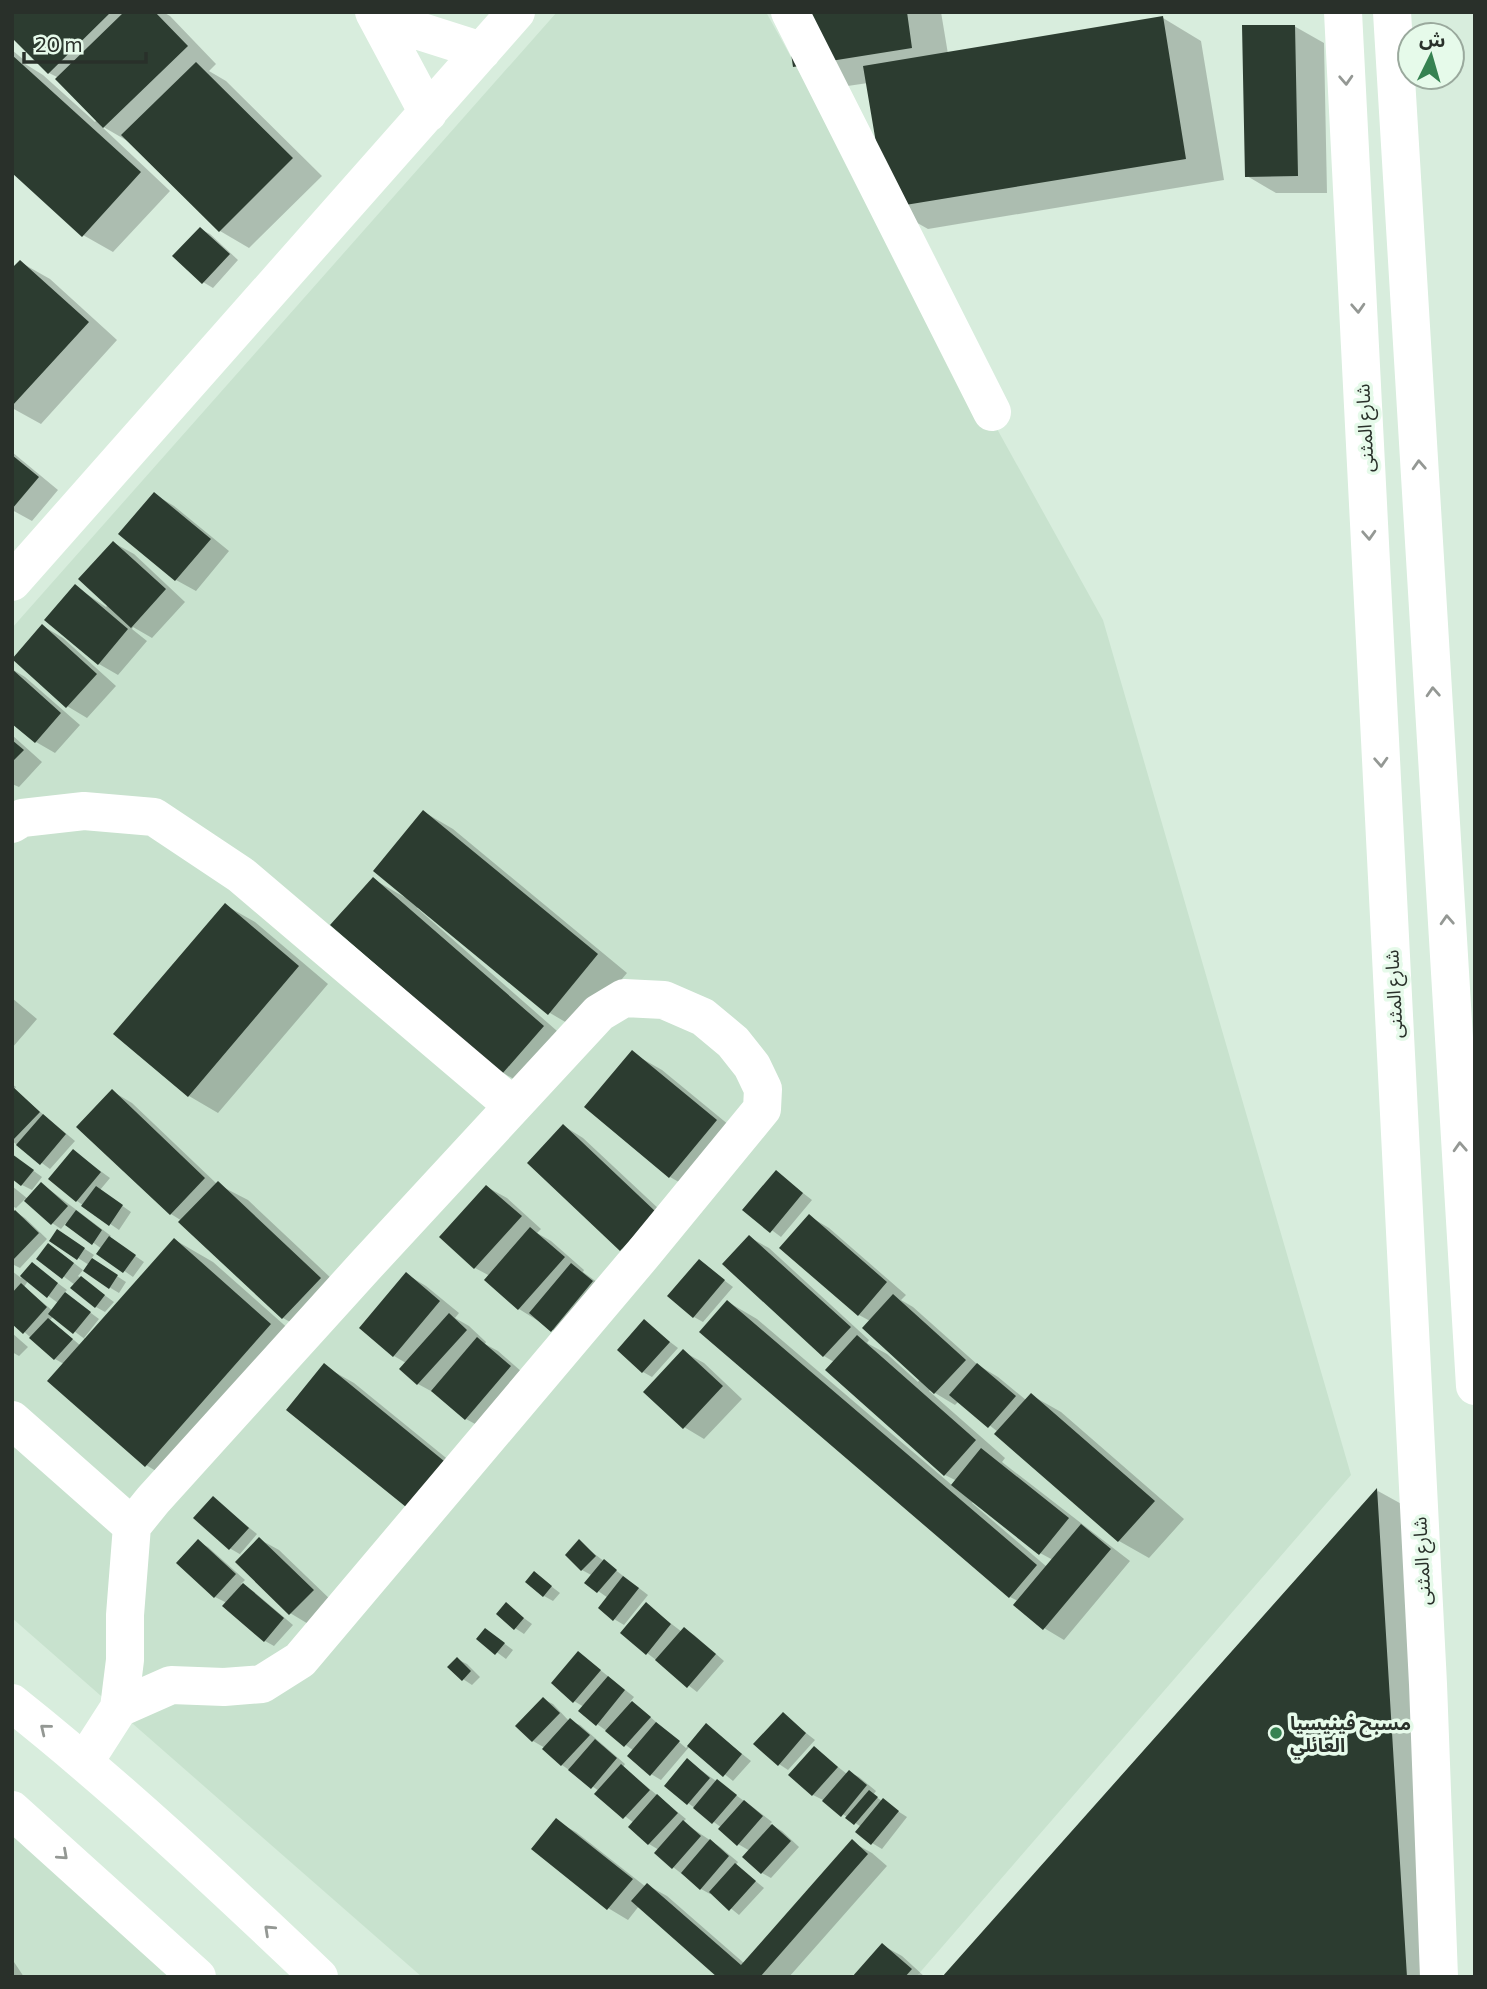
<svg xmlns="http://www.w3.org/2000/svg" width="1487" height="1989" viewBox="0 0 1487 1989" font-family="Commissioner,'Noto Sans Arabic',sans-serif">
  <rect width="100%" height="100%" fill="#d8eddd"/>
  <path fill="#c8e2ce" d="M557 12H766L1103 620 1351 1475 916 1977H422L12 1618V628Z
    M12 1810 197 1977H12Z"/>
  <path fill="#0003" fill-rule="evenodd" d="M12 12H163L170 16 216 64 209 71 226 81 322 176 249 248 220 231 131 143 100 125 170 191 113 252 83 235 12 171V50L24 60 22 62 43 75 95 122 97 120 59 78 49 73Z
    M787 12H941L948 54 1163 18 1201 41 1224 180 928 229 889 207 868 83 834 88 795 66Z
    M1294 26 1324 43 1327 193H1276L1247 176Z
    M200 229 210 234 238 260 213 288 203 282Z
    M20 262 50 279 117 340 41 424 12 408V264L16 267Z
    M12 452 58 490 32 521 12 510Z
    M154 494 174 506 229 551 196 591 176 580 121 534Z
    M114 543 134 554 185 602 152 638 133 627 132 629 147 641 118 675 99 664 75 586 106 607 108 605Z
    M43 626 63 638 116 686 87 718 67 706Z
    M12 669 25 677 80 725 55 753 36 742 12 721Z
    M12 735 42 762 19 787 12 784Z
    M424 812 453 829 627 973 579 1030 550 1013 419 906 417 908 573 1045 533 1090 503 1073 373 879 406 898Z
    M225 905 255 922 328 984 218 1113 189 1096Z
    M12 998 37 1019 12 1048Z
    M632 1053 662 1070 746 1139 700 1194 670 1177 587 1107Z
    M12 1084 16 1087 14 1090 75 1141 50 1169 12 1141Z
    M112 1091 132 1103 217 1184 248 1200 350 1296 313 1335 283 1318 182 1221 171 1214Z
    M564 1126 583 1138 675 1224 641 1261 621 1249Z
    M73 1151 110 1178 100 1190 131 1212 119 1230 77 1201 50 1179Z
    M12 1155 42 1177 32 1190 22 1185Z
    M777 1173 812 1200 781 1237 745 1210Z
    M42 1184 111 1236 109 1238 144 1262 133 1277 99 1253 102 1249 66 1223 61 1229 52 1223 25 1199 16 1208 12 1206V1186L28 1199Z
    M487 1187 507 1198 541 1229 537 1233 551 1241 584 1270 583 1272 612 1293 572 1342 519 1309 486 1280 490 1276 475 1268 441 1237Z
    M16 1212 25 1218 47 1239 20 1268 12 1264V1216Z
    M809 1216 829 1228 906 1295 901 1300 913 1307 978 1365 998 1377 1026 1400 1031 1395 1061 1412 1184 1519 1149 1558 1119 1541 997 1434 998 1432 959 1401 955 1405 930 1390 929 1391 1005 1458 1002 1462 1130 1561 1064 1640 1044 1628 1018 1601 1010 1597 728 1302 757 1319 953 1486 957 1481 945 1475 827 1370 834 1362 824 1356 749 1237 769 1248 869 1340 867 1343 887 1354 918 1382 920 1379 870 1321 859 1315ZM974 1501 1040 1553 1053 1560 1047 1567 972 1503Z
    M67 1237 94 1255 91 1259 126 1282 119 1293 109 1287 89 1265 78 1258Z
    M175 1240 213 1262 309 1347 184 1488 146 1465 64 1364 55 1359 12 1321V1271L21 1278 32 1264 67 1290 64 1293 99 1319 84 1338 86 1339ZM28 1281 58 1303 53 1311 24 1287ZM54 1316 86 1340 81 1346 50 1320Z
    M58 1251 83 1270 78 1276 114 1302 105 1312 96 1307 75 1285 39 1258Z
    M699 1261 733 1287 703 1322 694 1317Z
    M406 1274 426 1286 459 1313 455 1318 469 1326 486 1342 485 1344 498 1351 530 1379 486 1430 466 1419 440 1396 418 1384 401 1368 406 1363 394 1356Z
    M644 1322 678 1348 652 1377 643 1372Z
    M12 1333 28 1347 19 1356 12 1352Z
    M684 1352 704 1363 742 1399 704 1439 684 1427Z
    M324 1366 354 1383 472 1479 437 1523Z
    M1378 1491 1416 1512 1444 1977H944Z
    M213 1498 257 1534 240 1554 243 1556 259 1539 279 1550 333 1602 310 1625 290 1613 243 1556 231 1549 196 1518Z
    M198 1542 208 1547 245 1580 241 1584 253 1591 293 1625 274 1646 265 1641 225 1606 227 1603 215 1597 178 1563Z
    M579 1542 648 1595 624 1625 614 1619 608 1598 587 1583 593 1576 582 1570Z
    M534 1573 560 1593 553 1601 544 1596Z
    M506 1605 532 1624 524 1634 515 1628Z
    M647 1605 682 1632 684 1629 694 1635 724 1661 697 1692 647 1653Z
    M486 1630 513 1650 506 1659 479 1639Z
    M579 1653 634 1697 630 1702 641 1709 686 1748 707 1726 751 1761 733 1781 690 1746 661 1780 651 1774 634 1751 597 1724 584 1707 574 1701Z
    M457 1659 467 1664 480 1677 472 1685 463 1679Z
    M543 1699 553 1704 569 1721 580 1725 625 1764 623 1767 686 1819 683 1822 720 1847 738 1862 736 1865 764 1888 739 1915 712 1893 710 1894 701 1889 673 1867 659 1850 649 1844 634 1823 596 1794 599 1791 562 1765 545 1748 533 1741 518 1726Z
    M783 1715 815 1740 788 1770 779 1764Z
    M814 1748 847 1774 849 1772 859 1777 876 1791 873 1795 907 1817 882 1849 872 1843 861 1827 823 1800 813 1795Z
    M688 1761 754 1808 772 1822 770 1824 782 1831 799 1847 771 1878 762 1873 750 1851 738 1844 722 1828 688 1803Z
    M556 1821 576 1832 646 1887 647 1885 667 1896 745 1964 852 1842 872 1853 887 1866 789 1977H720L639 1906 628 1920 608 1908Z
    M882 1945 902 1956 925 1977H854Z
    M12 1959 24 1977H12Z"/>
  <path fill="#2c3c30" d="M12 12H111L48 74 12 38Z
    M124 12H155L188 46 103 128 55 79Z
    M785 12H907L912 48 793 67Z
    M1163 16 1186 159 887 208 863 66Z
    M1242 25H1295L1298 176 1245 177Z
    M12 55 141 172 82 237 12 173Z
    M196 62 293 158 219 232 121 135Z
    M200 227 230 254 202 284 172 256Z
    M20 260 89 322 12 406V268Z
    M12 455 39 477 12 509Z
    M154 492 211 539 175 581 118 534Z
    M113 541 166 589 131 628 78 579Z
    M75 584 128 629 98 665 44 620Z
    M42 624 97 674 66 708 12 659Z
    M12 669 61 713 35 743 12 724Z
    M12 740 24 750 12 762Z
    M423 810 598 954 548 1015 373 871Z
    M373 877 544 1026 502 1074 330 925Z
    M225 903 299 966 188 1097 113 1034Z
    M632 1050 717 1120 669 1178 584 1107Z
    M12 1086 40 1112 12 1141Z
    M112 1089 205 1178 170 1215 76 1127Z
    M43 1114 66 1134 40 1165 16 1145Z
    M563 1124 656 1212 620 1251 527 1163Z
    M73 1149 101 1172 76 1202 48 1179Z
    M12 1154 34 1170 21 1186 12 1179Z
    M776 1170 803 1193 770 1233 742 1210Z
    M218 1181 321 1278 282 1319 178 1222Z
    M41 1182 68 1206 51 1225 24 1201Z
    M486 1185 522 1216 474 1269 439 1237Z
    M96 1186 123 1205 109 1226 81 1206Z
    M15 1210 39 1233 12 1261V1213Z
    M76 1210 102 1230 92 1245 65 1225Z
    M809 1214 887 1282 858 1316 779 1248Z
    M530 1227 565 1257 518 1310 484 1280Z
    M57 1229 85 1248 77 1260 49 1241Z
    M749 1235 851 1327 823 1357 722 1264Z
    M109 1236 136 1255 123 1273 96 1254Z
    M174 1238 271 1324 145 1467 47 1381Z
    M48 1243 74 1263 62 1279 36 1259Z
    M92 1258 118 1275 109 1289 83 1271Z
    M699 1259 725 1280 693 1318 667 1296Z
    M32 1262 58 1283 47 1298 20 1276Z
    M571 1263 593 1281 551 1332 529 1313Z
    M406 1272 440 1301 393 1357 359 1328Z
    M81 1276 105 1295 95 1308 70 1288Z
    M21 1283 47 1307 23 1334 12 1324V1293Z
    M65 1292 91 1312 73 1334 48 1314Z
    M893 1294 966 1360 934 1394 862 1328Z
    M727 1300 1037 1565 1009 1598 699 1332Z
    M449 1313 467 1330 417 1385 399 1369Z
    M48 1318 73 1339 54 1360 29 1338Z
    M644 1319 670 1342 642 1373 617 1350Z
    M857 1335 976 1440 944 1476 825 1370Z
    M477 1337 511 1366 465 1420 431 1391Z
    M683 1349 723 1386 683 1429 643 1392Z
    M324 1363 444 1461 406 1507 286 1410Z
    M977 1363 1016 1396 988 1428 949 1395Z
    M1031 1393 1155 1501 1118 1542 994 1434Z
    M981 1448 1069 1518 1039 1555 951 1485Z
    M1377 1488 1407 1977H942Z
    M213 1496 249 1528 229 1550 193 1518Z
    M1081 1524 1111 1549 1043 1630 1013 1605Z
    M259 1537 314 1590 289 1615 235 1562Z
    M198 1539 236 1574 214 1598 176 1563Z
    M579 1539 596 1556 581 1571 565 1555Z
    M604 1559 617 1570 597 1593 584 1583Z
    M534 1571 552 1586 543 1597 525 1582Z
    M623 1576 639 1588 613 1621 598 1608Z
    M243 1583 284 1618 264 1642 222 1606Z
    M506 1602 524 1618 514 1630 496 1614Z
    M646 1602 671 1624 646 1655 620 1633Z
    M684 1627 716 1654 687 1688 655 1660Z
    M485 1628 505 1643 495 1655 476 1639Z
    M578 1651 601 1670 573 1703 551 1683Z
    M457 1657 471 1671 462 1681 447 1667Z
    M608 1676 625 1690 596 1726 578 1711Z
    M543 1697 560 1713 532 1742 515 1726Z
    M632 1701 651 1717 624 1747 605 1731Z
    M783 1712 806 1733 778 1766 753 1744Z
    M570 1718 590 1735 561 1766 542 1749Z
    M656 1722 680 1741 650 1776 627 1756Z
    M706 1723 742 1754 723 1777 687 1746Z
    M595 1739 617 1758 591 1789 568 1770Z
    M814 1746 838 1767 812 1796 788 1775Z
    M687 1758 710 1778 687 1805 664 1786Z
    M621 1764 650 1790 623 1819 594 1794Z
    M849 1770 867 1785 841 1817 822 1801Z
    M717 1779 737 1795 712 1824 693 1808Z
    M869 1790 878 1797 854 1825 845 1818Z
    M657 1794 678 1813 648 1845 628 1827Z
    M883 1798 899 1811 871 1845 855 1832Z
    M744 1800 763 1816 737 1846 718 1829Z
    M556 1818 633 1879 607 1910 531 1849Z
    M683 1820 701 1836 672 1869 654 1853Z
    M772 1824 791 1841 761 1874 742 1857Z
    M710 1839 729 1856 700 1890 681 1873Z
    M852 1839 868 1854 760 1977H717L631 1901 647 1883 741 1965Z
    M735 1863 756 1881 729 1911 709 1892Z
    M882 1943 912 1969 905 1977H852Z"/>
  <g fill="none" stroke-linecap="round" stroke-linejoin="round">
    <path stroke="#fff" stroke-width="38" d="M374 12 428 113
      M790 12 992 412
      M378 18 482 51
      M12 582 516 12
      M12 824 22 818 84 811 154 817 241 875 513 1106
      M12 1420 132 1526
      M85 1761 119 1708 125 1660V1615L132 1526 153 1500 365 1266 599 1013 624 998 664 1000 703 1017 733 1042 752 1066 763 1089 762 1109 643 1254 300 1660 262 1684 224 1687 171 1685 119 1708"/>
    <path stroke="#fff" stroke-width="38" d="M1343 12 1428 1684 1439 1977
      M1392 12 1475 1386"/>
    <path stroke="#fff" stroke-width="38" d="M12 1703C120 1789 219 1882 319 1977
      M12 1810 197 1977"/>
  </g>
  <defs><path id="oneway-chevron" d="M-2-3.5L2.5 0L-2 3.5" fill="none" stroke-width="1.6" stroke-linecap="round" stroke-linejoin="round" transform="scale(1.75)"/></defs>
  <g stroke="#949894">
    <use href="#oneway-chevron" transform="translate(1346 80) rotate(87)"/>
    <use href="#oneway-chevron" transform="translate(1358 308) rotate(87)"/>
    <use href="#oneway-chevron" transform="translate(1419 465) rotate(-93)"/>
    <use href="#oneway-chevron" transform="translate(1369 535) rotate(87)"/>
    <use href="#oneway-chevron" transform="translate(1433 692) rotate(-93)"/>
    <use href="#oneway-chevron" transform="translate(1381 762) rotate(87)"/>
    <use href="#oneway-chevron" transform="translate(1447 920) rotate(-93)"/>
    <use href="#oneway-chevron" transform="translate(1460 1147) rotate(-93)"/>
    <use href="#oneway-chevron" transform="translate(45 1729) rotate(-141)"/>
    <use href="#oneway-chevron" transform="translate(63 1855) rotate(42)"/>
    <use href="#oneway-chevron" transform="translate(269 1930) rotate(-137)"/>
  </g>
  <circle fill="#368251" stroke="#e6faea" stroke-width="2.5" cx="1276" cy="1733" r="7"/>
  <g text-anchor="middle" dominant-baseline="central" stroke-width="7" stroke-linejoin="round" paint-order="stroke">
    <g font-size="19" fill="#29302a" stroke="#e6faea">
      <text transform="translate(1364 428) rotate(-93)">شارع المثنى</text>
      <text transform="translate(1393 994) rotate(-93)">شارع المثنى</text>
      <text transform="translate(1421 1561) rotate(-93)">شارع المثنى</text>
    </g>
    <g font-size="19" font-weight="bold" fill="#29302a" stroke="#e6faea" text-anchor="start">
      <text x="1290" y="1722">مسبح فينيسيا<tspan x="1290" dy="22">العائلي</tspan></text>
    </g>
  </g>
  <rect width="1487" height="1989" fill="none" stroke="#29302a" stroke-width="28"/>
  <g transform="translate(1431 56) rotate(5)"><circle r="33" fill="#e6faea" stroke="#9aa99d" stroke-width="2"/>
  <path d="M0-5L12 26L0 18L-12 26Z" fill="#368251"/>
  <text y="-10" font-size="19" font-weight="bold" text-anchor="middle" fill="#29302a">ش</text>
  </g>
  <path d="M24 52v10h122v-10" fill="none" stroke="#29302a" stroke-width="3.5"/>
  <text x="35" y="52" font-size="21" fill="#29302a" stroke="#e6faea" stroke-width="5" paint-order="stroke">20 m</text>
</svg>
